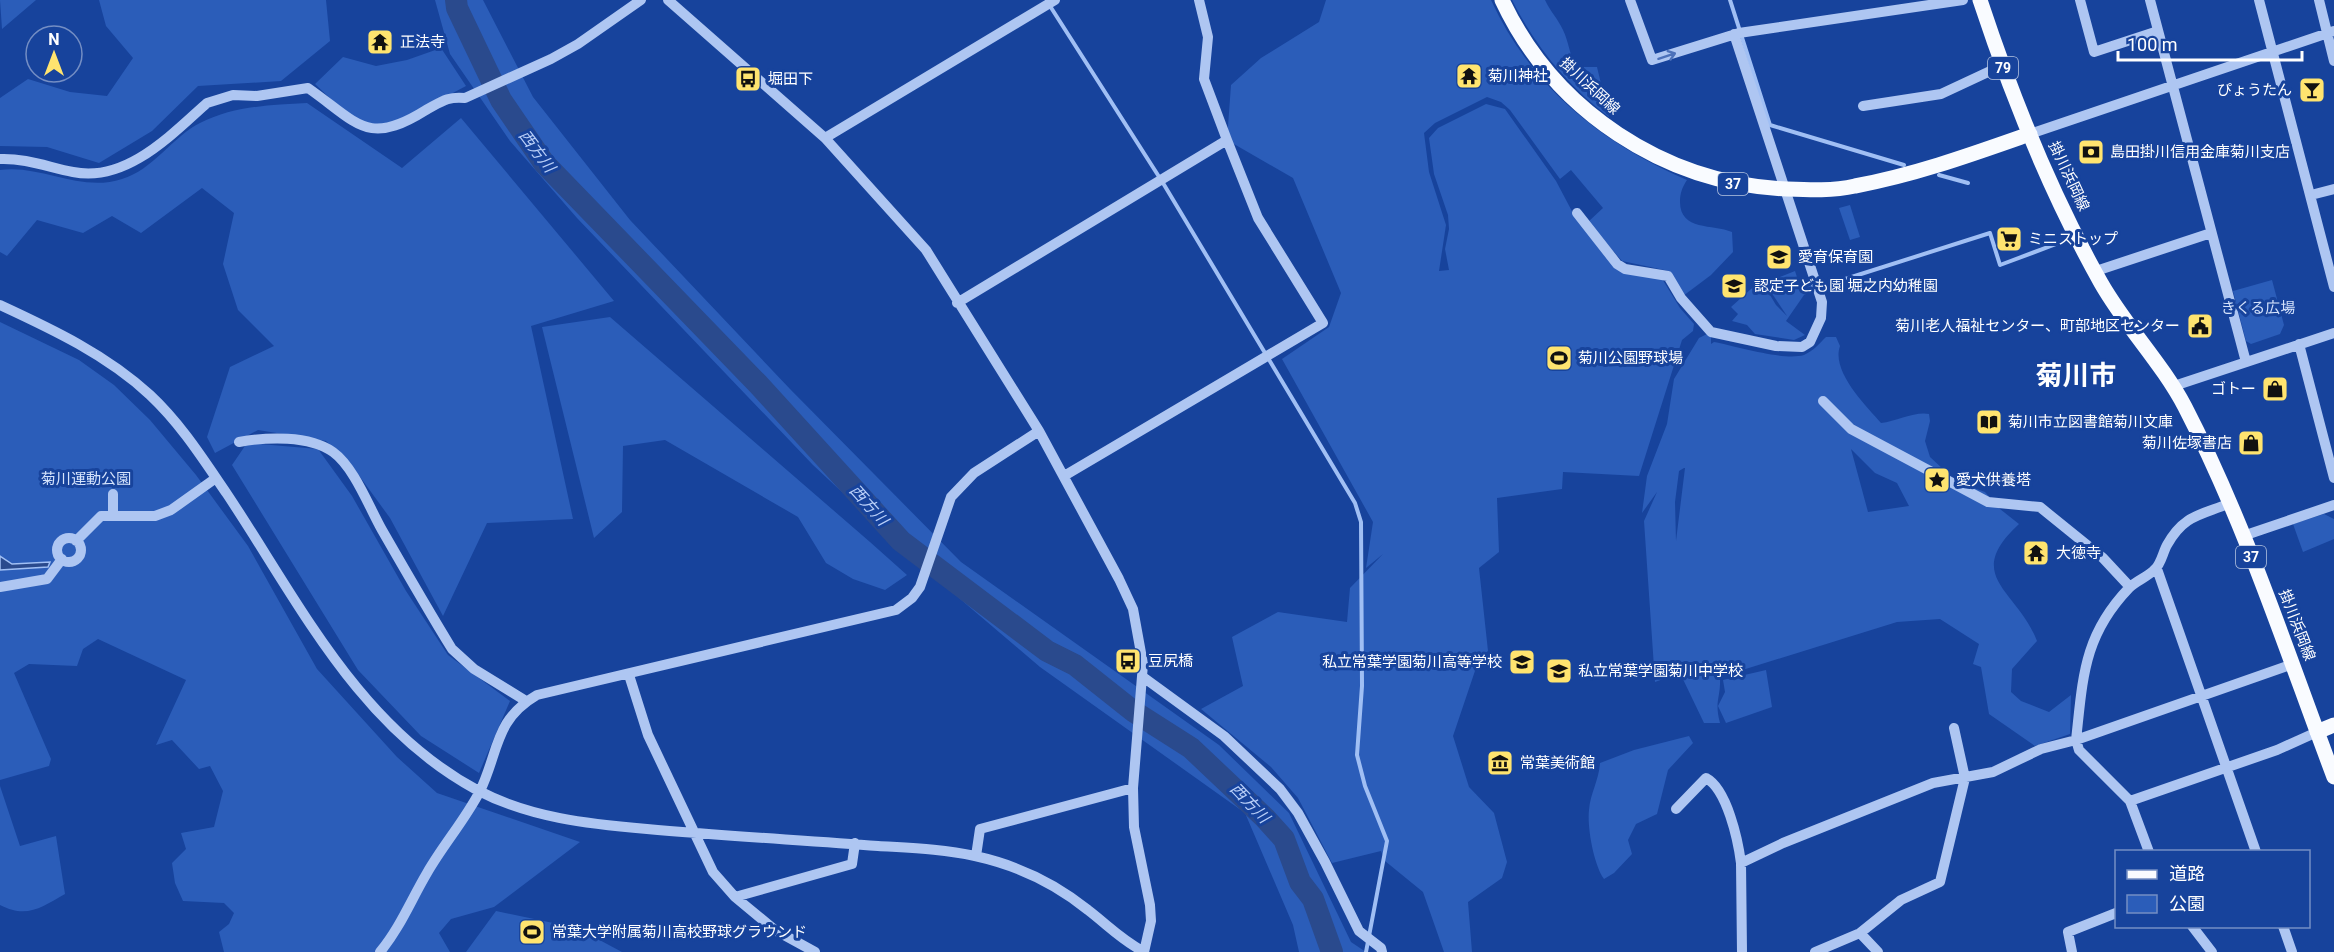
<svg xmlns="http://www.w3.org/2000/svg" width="2334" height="952" viewBox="0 0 2334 952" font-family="Roboto,'Noto Sans JP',sans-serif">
  <rect width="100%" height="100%" fill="#17439c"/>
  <path fill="#2b5db9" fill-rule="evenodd" d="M0 0H36L2 29Z
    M99 0H326L330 41 281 81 198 86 152 131 99 163 47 147 0 146V98L28 79 70 92 107 96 133 58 106 26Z
    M435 0H483L533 97 630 220 790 389 961 562 1219 745 1289 813 1351 942 1366 952H1299L1293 925 1245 813 1040 667 919 564 813 465 577 218 510 141 450 54Z
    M1326 0H1491C1531 87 1601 143 1687 180 1682 188 1680 193 1680 202 1680 231 1713 224 1732 232L1733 252 1711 275 1683 296 1669 271 1622 261 1588 222 1603 208 1571 170 1560 179 1510 110 1501 102 1487 97 1435 123 1424 133 1429 172 1446 225 1439 271 1449 270 1445 249 1449 229 1448 215 1434 174 1429 138 1438 128 1486 104 1505 109 1556 181 1574 215 1606 258 1661 277 1680 308 1694 324 1693 331 1682 340 1639 476 1563 472 1562 489 1497 498 1499 552 1479 568 1488 651 1479 659 1453 736 1469 787 1494 813 1507 862 1502 878 1468 902 1472 952H1444L1423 892 1385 861 1381 851 1332 863 1298 798 1271 767 1201 709 1243 686 1232 637 1278 612 1347 622 1350 588 1383 554 1366 568 1373 522 1282 359 1329 327 1341 293 1293 178 1227 140 1231 85 1261 58 1319 22Z
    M1512 0H1545C1550 11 1558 19 1563 30 1569 42 1569 55 1577 67H1597L1609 117C1568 86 1535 46 1512 0Z
    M441 48 466 86 385 129 358 125 315 84 343 57 376 66 407 60Z
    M307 103 402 168 461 118 614 301 531 326 573 519 487 523 443 616 390 518 355 470 326 441 258 430 215 453 207 437 230 367 274 346 238 310 223 264 234 213 202 188 141 233 112 216 83 233 37 220 7 256 0 252V170C41 164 80 193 122 179 153 170 172 137 200 123 234 106 270 105 307 103Z
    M1850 205 1860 237 1850 240 1839 208Z
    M1795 271 1800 286 1811 283 1813 291 1804 295 1786 321 1805 335 1794 340 1755 334 1747 325 1732 321 1738 314 1731 307 1761 280 1776 305 1787 316 1765 283Z
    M2272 280 2284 325 2280 334 2251 344 2246 341 2233 291Z
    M610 317 870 542 907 575 885 590 853 579 826 563 798 517 665 440 623 446 622 512 594 538 542 327Z
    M0 322 79 360 114 385 150 420 196 475 248 546 317 669 397 757 437 793 580 842 494 907 451 919 439 933 450 952H224L219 932 229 924 234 913 224 903 183 901 175 883 172 863 186 849 181 833 214 827 223 791 210 766 199 769 172 740 156 745 186 680 98 639 83 649 77 666 29 664 14 673 51 759 49 766 0 780Z
    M1711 332V344L1714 342C1736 346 1783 361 1804 355 1813 351 1819 344 1826 337H1836L1840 346C1831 371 1865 405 1881 423 1897 421 1916 411 1929 414L1930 421 1925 441 1930 457 1957 482 1985 492 2000 509 2019 524C1962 577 2017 589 2037 641L2012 669 2011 692 2021 701 2049 712 2071 695 2070 734 2035 746 1989 714 1981 667 1973 664 1979 644 1940 619 1897 622 1720 677C1721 698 1714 701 1720 723H1704L1680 673 1655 682 1644 521 1657 492 1642 513 1647 476 1667 424 1674 379 1699 338ZM1851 449 1875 473 1897 483 1909 506 1868 512ZM1684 468H1685L1676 541 1675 502 1679 471Z
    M247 443 318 449 352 496 406 591 448 655 510 701 479 773 421 736 358 670 232 465Z
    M2324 514 2334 519V539L2303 552 2293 524Z
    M1766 670 1772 707 1726 723 1718 706 1725 692 1723 680Z
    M1689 736 1693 743 1668 770 1657 814 1636 824 1628 840 1632 854 1614 873 1604 879C1594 865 1587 828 1589 810 1590 794 1599 780 1600 763L1634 750Z
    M0 786 20 846 56 836 65 894C42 907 27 919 0 905Z
    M496 911 577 928 622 952H466Z"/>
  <path fill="#2a4a8d" stroke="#a0bff4" stroke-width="1.5" d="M0 556 12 564 50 562 48 567 0 570Z"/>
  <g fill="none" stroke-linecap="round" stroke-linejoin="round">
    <path stroke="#a0bff4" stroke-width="4" d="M1730 0 1770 125 1904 165
      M1050 6 1163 183 1355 503 1361 522 1362 686 1357 755 1365 786 1387 841 1366 952
      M1939 175 1968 183
      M1839 281 1990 233 2000 265 2064 241"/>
    <path stroke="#2a4a8d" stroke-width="22" d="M456 0 457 8 501 100 544 163 758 384 901 541 1047 651 1075 665 1133 711 1191 748 1265 818 1284 839 1300 882 1313 899 1332 952"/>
    <path stroke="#aec6f2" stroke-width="10" d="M1630 0 1652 60 1739 33 1963 0
      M2080 0 2094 52 2158 31
      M2150 0 2246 362
      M2259 0 2334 287
      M2319 0 2334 61
      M1863 106 1941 94 2001 66
      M2030 134 2334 31
      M825 138 1055 0
      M0 159C25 158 48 167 73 172 126 183 171 135 207 103L233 95 257 96 308 88C358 123 367 147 426 110 441 102 448 96 465 98L551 59 578 44 641 0
      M2311 195 2334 189
      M1577 213 1617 264 1625 269 1668 276 1681 298 1711 332 1776 346 1802 347 1810 342 1821 318 1822 302 1734 34
      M2096 271 2211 233
      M957 303 1227 140
      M0 305C52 329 107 355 150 395 181 424 203 459 227 494 299 602 358 726 477 790 530 818 589 824 647 829 724 836 801 840 878 846 910 848 943 849 975 856 1016 865 1056 884 1088 910 1110 927 1119 938 1144 952L1151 921 1150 905 1134 827 1133 788 1143 664 1133 609 1119 579 1039 431 926 250 825 138 668 0
      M2299 344 2334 478
      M2174 386 2334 333
      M1823 401 1851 429 1988 502 2040 507 2103 558 2130 587
      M239 442C267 437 309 435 333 452 354 467 369 507 382 530 405 570 428 610 452 649L474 669 526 701
      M1064 476 1323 323 1258 218 1227 140 1204 79 1208 37 1199 0
      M113 494V516
      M2243 536 2334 505
      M57 550a12 12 0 1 1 24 0a12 12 0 1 1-24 0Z
      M76 541 101 516H155L171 510 216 478
      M2157 569 2256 852
      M0 587 47 579 62 559
      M629 675 648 735 713 872 735 897 775 930 815 952
      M1143 677 1224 736 1280 789 1298 813 1325 862 1359 931 1381 948 1382 952
      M2130 801 2277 750 2317 732
      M1676 809 1706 778C1727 789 1738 840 1741 863
      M2149 852 2130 801 2079 750 2076 740C2083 678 2083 636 2129 588 2137 580 2148 577 2155 569 2161 564 2163 552 2167 545 2184 514 2202 515 2230 503
      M976 856 980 829 1133 788
      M735 897 852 864 855 843
      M2192 926 2212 952
      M2283 926 2292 952
      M1860 933 1878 952
      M380 952C400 928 411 900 427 873 443 845 465 820 480 791 499 752 494 720 537 695L896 610 912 598 920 587 951 497 974 473 1039 431
      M1742 952 1741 863 1783 843 1933 783 1993 772 2041 749 2076 740 2293 664
      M1815 952 1860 933 1901 900 1940 882 1965 778 1954 728
      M2072 952 2068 932 2116 913"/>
    <path stroke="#f9fbff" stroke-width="15" d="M1502 0C1554 111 1665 184 1787 189 1810 190 1833 191 1855 186 1915 175 1973 154 2030 134
      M1980 0C2012 97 2051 194 2101 283 2126 327 2162 363 2185 407 2246 525 2287 653 2334 777
      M2317 732 2334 725"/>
  </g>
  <defs><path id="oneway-shaft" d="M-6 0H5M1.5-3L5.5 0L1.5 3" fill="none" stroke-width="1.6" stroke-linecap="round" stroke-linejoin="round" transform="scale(1.5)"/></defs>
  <use stroke="#4c71ba" href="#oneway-shaft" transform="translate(1667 56) rotate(-18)"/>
  <defs>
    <symbol id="temple-square" viewBox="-11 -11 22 22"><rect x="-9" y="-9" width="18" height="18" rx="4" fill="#ffe46f" stroke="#17439c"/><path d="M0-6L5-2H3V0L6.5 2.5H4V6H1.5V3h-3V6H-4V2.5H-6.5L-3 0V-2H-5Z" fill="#111"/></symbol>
    <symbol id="bus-square" viewBox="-11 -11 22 22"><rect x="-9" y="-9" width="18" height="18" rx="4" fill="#ffe46f" stroke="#17439c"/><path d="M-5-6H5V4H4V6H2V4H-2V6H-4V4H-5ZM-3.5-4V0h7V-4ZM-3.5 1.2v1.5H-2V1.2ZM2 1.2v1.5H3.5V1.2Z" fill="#111"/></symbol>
    <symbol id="bar-square" viewBox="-11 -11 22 22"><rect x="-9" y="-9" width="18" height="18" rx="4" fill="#ffe46f" stroke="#17439c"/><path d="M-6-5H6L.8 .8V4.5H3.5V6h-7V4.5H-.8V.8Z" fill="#111"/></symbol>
    <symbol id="bank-square" viewBox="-11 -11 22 22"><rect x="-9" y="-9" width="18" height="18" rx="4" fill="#ffe46f" stroke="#17439c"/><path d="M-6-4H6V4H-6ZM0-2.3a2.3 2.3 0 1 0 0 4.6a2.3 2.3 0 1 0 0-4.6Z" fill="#111"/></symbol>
    <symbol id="supermarket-square" viewBox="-11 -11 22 22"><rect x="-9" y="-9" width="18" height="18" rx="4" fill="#ffe46f" stroke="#17439c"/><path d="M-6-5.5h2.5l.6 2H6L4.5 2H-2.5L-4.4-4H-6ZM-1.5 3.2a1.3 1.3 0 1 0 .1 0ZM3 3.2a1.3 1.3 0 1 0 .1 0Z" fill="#111"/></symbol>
    <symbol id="school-square" viewBox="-11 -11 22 22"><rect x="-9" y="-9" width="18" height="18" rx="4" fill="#ffe46f" stroke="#17439c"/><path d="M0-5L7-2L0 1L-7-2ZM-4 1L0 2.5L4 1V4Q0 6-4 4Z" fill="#111"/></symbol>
    <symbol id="civic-square" viewBox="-11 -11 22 22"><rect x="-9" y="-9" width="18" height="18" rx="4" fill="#ffe46f" stroke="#17439c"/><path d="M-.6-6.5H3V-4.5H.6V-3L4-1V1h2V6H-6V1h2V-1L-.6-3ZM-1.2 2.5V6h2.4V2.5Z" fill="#111"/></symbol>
    <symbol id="stadium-square" viewBox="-11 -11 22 22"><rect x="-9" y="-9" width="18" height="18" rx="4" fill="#ffe46f" stroke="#17439c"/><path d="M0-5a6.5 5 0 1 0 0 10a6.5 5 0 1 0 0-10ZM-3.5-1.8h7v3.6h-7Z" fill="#111"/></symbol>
    <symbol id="shop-square" viewBox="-11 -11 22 22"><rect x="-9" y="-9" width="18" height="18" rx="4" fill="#ffe46f" stroke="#17439c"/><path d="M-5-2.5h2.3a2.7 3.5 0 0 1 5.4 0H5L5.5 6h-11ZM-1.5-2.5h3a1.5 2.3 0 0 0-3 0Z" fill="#111"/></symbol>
    <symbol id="library-square" viewBox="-11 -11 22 22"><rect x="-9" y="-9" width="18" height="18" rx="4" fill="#ffe46f" stroke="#17439c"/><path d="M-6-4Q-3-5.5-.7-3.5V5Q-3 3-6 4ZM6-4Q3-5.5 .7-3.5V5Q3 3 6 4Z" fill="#111"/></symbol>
    <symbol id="sight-square" viewBox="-11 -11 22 22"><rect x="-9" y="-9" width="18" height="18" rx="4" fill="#ffe46f" stroke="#17439c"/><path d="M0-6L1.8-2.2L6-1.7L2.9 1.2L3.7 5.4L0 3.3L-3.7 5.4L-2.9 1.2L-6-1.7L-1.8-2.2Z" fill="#111"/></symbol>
    <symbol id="museum-square" viewBox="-11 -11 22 22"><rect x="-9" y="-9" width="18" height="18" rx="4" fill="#ffe46f" stroke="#17439c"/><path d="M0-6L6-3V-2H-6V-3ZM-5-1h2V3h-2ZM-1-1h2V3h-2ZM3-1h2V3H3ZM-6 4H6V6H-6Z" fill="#111"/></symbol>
  </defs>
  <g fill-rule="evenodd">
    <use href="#temple-square" x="365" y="27" width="30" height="30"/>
    <use href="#temple-square" x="1454" y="61" width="30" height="30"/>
    <use href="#bus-square" x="733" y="64" width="30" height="30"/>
    <use href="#bar-square" x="2297" y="75" width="30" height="30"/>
    <use href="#bank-square" x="2076" y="137" width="30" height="30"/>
    <use href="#supermarket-square" x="1994" y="224" width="30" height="30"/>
    <use href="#school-square" x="1764" y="242" width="30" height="30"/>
    <use href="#school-square" x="1719" y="271" width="30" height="30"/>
    <use href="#civic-square" x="2185" y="311" width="30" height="30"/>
    <use href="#stadium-square" x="1544" y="343" width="30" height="30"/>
    <use href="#shop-square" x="2260" y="374" width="30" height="30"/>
    <use href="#library-square" x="1974" y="407" width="30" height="30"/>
    <use href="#shop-square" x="2236" y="428" width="30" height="30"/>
    <use href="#sight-square" x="1922" y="465" width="30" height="30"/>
    <use href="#temple-square" x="2021" y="538" width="30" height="30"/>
    <use href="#bus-square" x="1113" y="646" width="30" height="30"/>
    <use href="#school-square" x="1507" y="647" width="30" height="30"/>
    <use href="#school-square" x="1544" y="656" width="30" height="30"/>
    <use href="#museum-square" x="1485" y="748" width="30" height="30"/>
    <use href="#stadium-square" x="517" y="917" width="30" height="30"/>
  </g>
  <g text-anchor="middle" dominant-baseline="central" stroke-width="6" stroke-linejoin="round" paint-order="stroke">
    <g fill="#17439c" stroke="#b9c7e1" stroke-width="1.5">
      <rect x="1988" y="57" width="30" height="22" rx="4.5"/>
      <rect x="1718" y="173" width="30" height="22" rx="4.5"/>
      <rect x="2236" y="546" width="30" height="22" rx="4.5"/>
    </g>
    <g font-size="14" font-weight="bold" fill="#fff">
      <text x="2003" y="68">79</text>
      <text x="1733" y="184">37</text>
      <text x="2251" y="557">37</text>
    </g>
    <g font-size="15" fill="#fff" stroke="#17439c" text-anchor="start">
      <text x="400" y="42">正法寺</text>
      <text x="1488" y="76">菊川神社</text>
      <text x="768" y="79">堀田下</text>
      <text x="2292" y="90" text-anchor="end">ぴょうたん</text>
      <text x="2110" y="152">島田掛川信用金庫菊川支店</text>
      <text x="2028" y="239">ミニストップ</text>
      <text x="1798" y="257">愛育保育園</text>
      <text x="1754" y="286">認定子ども園 堀之内幼稚園</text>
      <text x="2180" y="326" text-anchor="end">菊川老人福祉センター、町部地区センター</text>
      <text x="1578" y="358">菊川公園野球場</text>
      <text x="2256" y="389" text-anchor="end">ゴトー</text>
      <text x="2008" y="422">菊川市立図書館菊川文庫</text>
      <text x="2232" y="443" text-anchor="end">菊川佐塚書店</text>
      <text x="1956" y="480">愛犬供養塔</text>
      <text x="2056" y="553">大徳寺</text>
      <text x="1148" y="661">豆尻橋</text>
      <text x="1502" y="662" text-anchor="end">私立常葉学園菊川高等学校</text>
      <text x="1578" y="671">私立常葉学園菊川中学校</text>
      <text x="1520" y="763">常葉美術館</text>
      <text x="552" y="932">常葉大学附属菊川高校野球グラウンド</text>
    </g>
    <g font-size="15" fill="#fff" stroke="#17439c">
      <text transform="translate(1590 86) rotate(43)">掛川浜岡線</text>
      <text transform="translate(2069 176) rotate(65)">掛川浜岡線</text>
      <text transform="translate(2297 625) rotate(69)">掛川浜岡線</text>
    </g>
    <g font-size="15" fill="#d5e3fc" stroke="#17439c">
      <text x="2258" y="308">きくる広場</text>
      <text x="86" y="479">菊川運動公園</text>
    </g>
    <g font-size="16" font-style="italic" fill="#bad0f9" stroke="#17439c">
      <text transform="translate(537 151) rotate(53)">西方川</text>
      <text transform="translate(869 505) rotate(48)">西方川</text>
      <text transform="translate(1250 803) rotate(46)">西方川</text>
    </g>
    <g font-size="27" font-weight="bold" fill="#fff" stroke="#17439c">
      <text x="2076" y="376">菊川市</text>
    </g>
  </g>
  <rect x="2115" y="850" width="195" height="78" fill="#17439c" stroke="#748ec4" stroke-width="1.5"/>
  <rect x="2127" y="870" width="30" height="9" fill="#f9fbff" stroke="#748ec4" stroke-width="1.5"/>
  <text x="2169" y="880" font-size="18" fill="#ffffff">道路</text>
  <rect x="2127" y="895" width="30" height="18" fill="#2b5db9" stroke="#748ec4" stroke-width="1.5"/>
  <text x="2169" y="910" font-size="18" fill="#ffffff">公園</text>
  <g transform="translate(54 54)"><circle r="28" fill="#17439c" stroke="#748ec4" stroke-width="1.5"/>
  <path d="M0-4.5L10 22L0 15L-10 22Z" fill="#ffe46f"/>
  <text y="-9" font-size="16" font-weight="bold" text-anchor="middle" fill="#ffffff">N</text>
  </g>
  <path d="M2118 51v9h184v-9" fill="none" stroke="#ffffff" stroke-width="3"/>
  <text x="2127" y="51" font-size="18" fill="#ffffff" stroke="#17439c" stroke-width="4.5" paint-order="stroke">100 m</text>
</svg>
